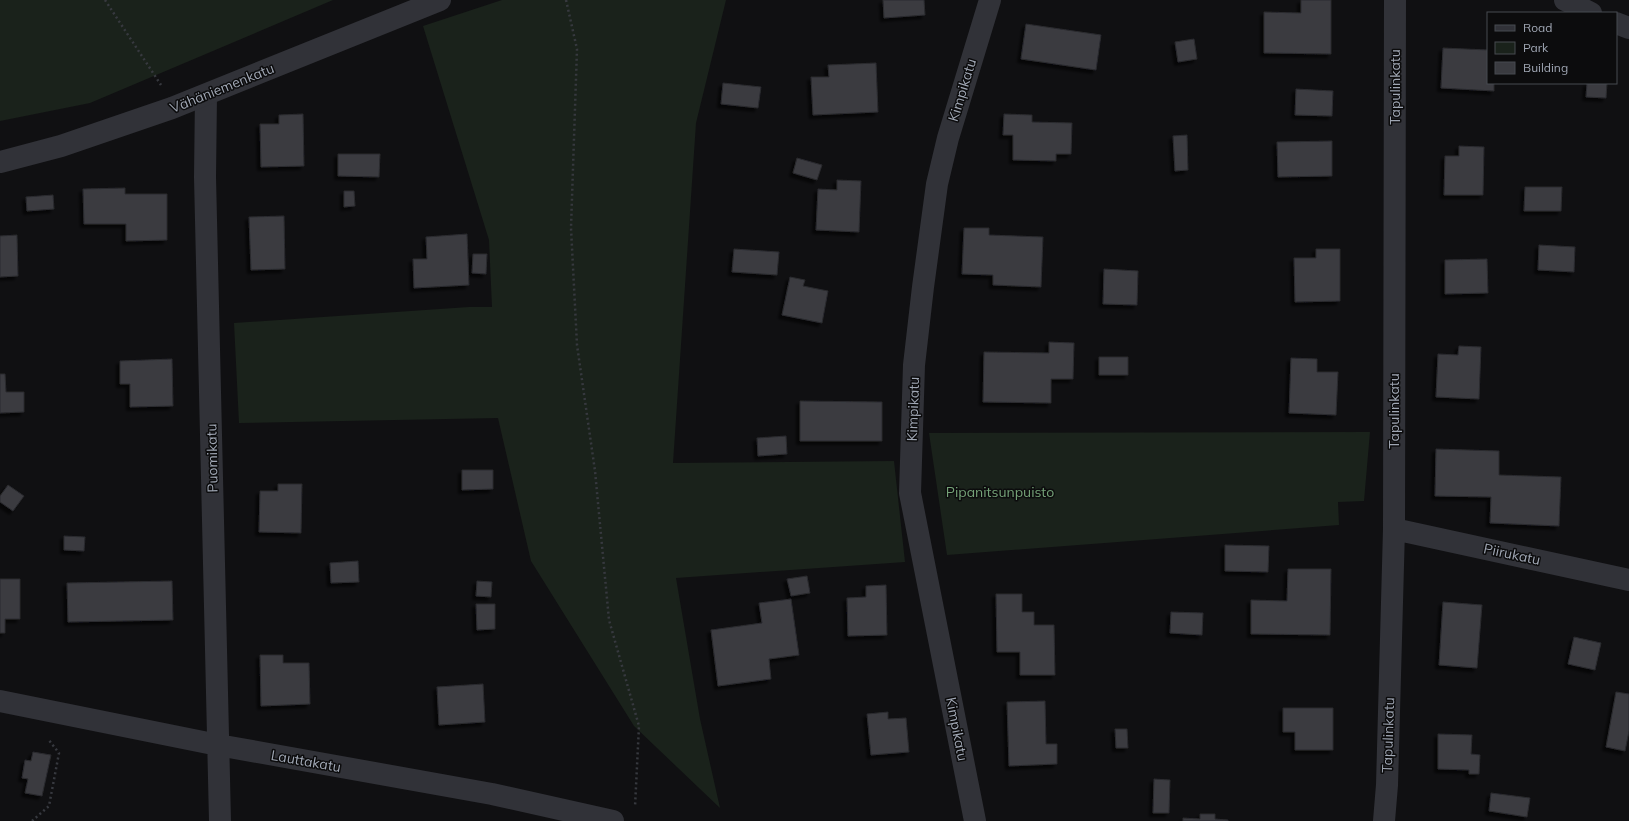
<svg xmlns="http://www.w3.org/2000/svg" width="1629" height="821" viewBox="0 0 1629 821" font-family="Mulish,sans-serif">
  <defs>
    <filter id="shadow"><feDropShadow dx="-3.5" dy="3.5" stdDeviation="1" flood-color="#0009"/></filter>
  </defs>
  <rect width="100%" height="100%" fill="#101012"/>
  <path fill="#1a221b" d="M0 0H333L90 103 0 121Z
    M502 0H726L696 123 673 463 894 461 905 562 676 578 700 719 720 808 634 726 531 561 498 418 239 423 234 323 469 307H492L489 240 423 26Z
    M1370 432 1364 501 1338 502 1339 525 947 555 929 433Z"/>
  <path fill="#3a3b40" stroke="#2a2a2e" filter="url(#shadow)" d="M883 0H924L925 15 884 18Z
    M1301 0H1331V54L1264 53V12L1301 13Z
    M1026 24 1101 35 1096 70 1021 59Z
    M1194 39 1197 59 1178 62 1175 42Z
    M1443 48 1488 50V83H1494V91L1441 88Z
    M876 63 878 112 813 115 811 77H829L828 65Z
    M723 83 761 87 758 108 721 104Z
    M1587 83H1607L1606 98 1586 97Z
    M1296 89 1333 91 1332 116 1295 115Z
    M303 114 304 166 261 167 260 124H279V115Z
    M1004 114 1032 115V122L1072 123 1071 154H1056V161L1013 160V135H1003Z
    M1187 135 1188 170 1175 171 1173 136Z
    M1332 141V176L1278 177 1277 142Z
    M1459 146 1484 147 1483 195H1444L1445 156H1459Z
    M338 154H380L379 177 338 176Z
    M797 158 822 165 817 180 793 173Z
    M837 180 861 181 859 232 816 230 818 189 837 190Z
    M1525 187H1562L1561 211H1524Z
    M125 188V194H167V240L126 241V224H84L83 189Z
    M344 191H354L355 206 344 207Z
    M53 195 54 209 27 211 26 197Z
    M284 216 285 269 251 270 249 217Z
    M964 228H989V235L1043 237 1041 287 993 285V275L962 274Z
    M467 234 469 285 414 288 413 259H427L426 237Z
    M17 235 18 276 0 277V236Z
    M1539 245 1575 247 1574 272 1538 270Z
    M734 249 779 252 777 275 732 272Z
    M1316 249H1340V301L1295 302 1294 258H1316Z
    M473 254H487L486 274 472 273Z
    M1487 259 1488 293 1445 294V260Z
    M1104 269 1138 271 1137 305 1103 304Z
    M790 277 805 280 803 286 828 291 822 323 782 315Z
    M1049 342 1074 343 1073 379H1051V403L983 402 984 352 1049 353Z
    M1459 346 1481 347 1479 399 1436 397 1438 354 1458 355Z
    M1099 357H1128V375H1099Z
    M1291 358 1317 359V372H1338L1336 415 1289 413Z
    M172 359 173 406 130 407V384H120V361Z
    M0 374H5L6 392H24V412L0 413Z
    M800 401 882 402V441H800Z
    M786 436 787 454 758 456 757 438Z
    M1436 449 1499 451V475L1561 477 1559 526 1490 523 1491 497 1435 496Z
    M462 470H493V489L462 490Z
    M278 484H302L301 533 259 532 260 491H278Z
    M8 485 24 496 13 511 0 502V496Z
    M64 536 85 537 84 551 64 550Z
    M1225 545 1269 546 1268 572 1225 571Z
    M358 561 359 582 331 583 330 563Z
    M1288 569H1331L1330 635 1251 634V600L1287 601Z
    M807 576 810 593 791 596 787 579Z
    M0 579H20V619H5V633H0Z
    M172 581 173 620 68 622 67 583Z
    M477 581 492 582 491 597 476 596Z
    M886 585 887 635 848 636 847 598 866 597V586Z
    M996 594H1022V612H1034V625H1054L1055 675H1020V652H997Z
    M791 599 799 655 769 659 771 679 718 686 711 630 762 623 759 603Z
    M1443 602 1482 605 1477 668 1439 665Z
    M476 604H495V629L477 630Z
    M1171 612 1203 613 1202 635 1170 633Z
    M1574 637 1601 643 1595 670 1568 664Z
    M260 655H283V663H309L310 704 261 706Z
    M483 684 485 722 439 725 437 687Z
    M1616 692 1629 694V731L1625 751 1606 747Z
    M1045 701 1046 744H1057V764L1009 766 1007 702Z
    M1283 708H1333V750H1295V732H1283Z
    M888 712V719L906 718 909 752 871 755 867 714Z
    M1115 729H1127L1128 748H1116Z
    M1438 734 1472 735 1471 754 1480 755 1479 774H1469V770L1438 769Z
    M33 752 51 755 42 796 25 793 28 779 22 778 25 760 31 761Z
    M1154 779 1170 780 1169 813H1153Z
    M1491 793 1530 798 1527 817 1489 811Z
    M1200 814H1215V819L1228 820V821H1183V818L1200 819Z"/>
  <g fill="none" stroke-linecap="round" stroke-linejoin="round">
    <path stroke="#37393f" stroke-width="2.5" stroke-dasharray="2 3" stroke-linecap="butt" d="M105 0 161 85
      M566 0 577 49 571 228 577 345 595 471 609 620 639 726 635 807
      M32 821 49 806 59 753 48 739"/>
    <path stroke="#313238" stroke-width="22" d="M1565 0 1591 13
      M1616 23 1629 28
      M206 95 205 177 220 821
      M1394 529 1629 580
      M0 701 218 745 492 794 613 821
      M975 821 910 493 914 365 923 287 937 184 948 138 990 0
      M1384 821 1387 785 1394 529 1395 0"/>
    <path stroke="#313238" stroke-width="22" d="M0 162 61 146 172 108 440 0"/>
  </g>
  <g text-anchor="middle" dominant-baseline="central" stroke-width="3" stroke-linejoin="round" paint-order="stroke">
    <g font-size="14" fill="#a0a7b4" stroke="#0c0c0d">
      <text transform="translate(1395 87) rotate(-90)">Tapulinkatu</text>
      <text transform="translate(222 88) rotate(-22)">Vähäniemenkatu</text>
      <text transform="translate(962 90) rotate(-73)">Kimpikatu</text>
      <text transform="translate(913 409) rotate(-88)">Kimpikatu</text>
      <text transform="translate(1394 411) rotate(-90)">Tapulinkatu</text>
      <text transform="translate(212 458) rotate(-91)">Puomikatu</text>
      <text transform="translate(1512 554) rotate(12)">Piirukatu</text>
      <text transform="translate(957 729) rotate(79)">Kimpikatu</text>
      <text transform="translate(1388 735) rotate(-88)">Tapulinkatu</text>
      <text transform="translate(306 761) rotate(10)">Lauttakatu</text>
    </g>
    <g font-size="14" fill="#75a278" stroke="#0c0c0d">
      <text x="1000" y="492">Pipanitsunpuisto</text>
    </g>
  </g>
  <rect x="1487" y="12" width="130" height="72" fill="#0c0c0d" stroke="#474a50"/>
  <rect x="1495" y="25" width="20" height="6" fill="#313238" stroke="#474a50"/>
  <text x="1523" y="32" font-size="12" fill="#a0a7b4">Road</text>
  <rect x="1495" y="42" width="20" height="12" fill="#1a221b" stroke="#474a50"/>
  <text x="1523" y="52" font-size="12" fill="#a0a7b4">Park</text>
  <rect x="1495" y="62" width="20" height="12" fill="#3a3b40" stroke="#474a50"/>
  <text x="1523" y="72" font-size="12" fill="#a0a7b4">Building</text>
</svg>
